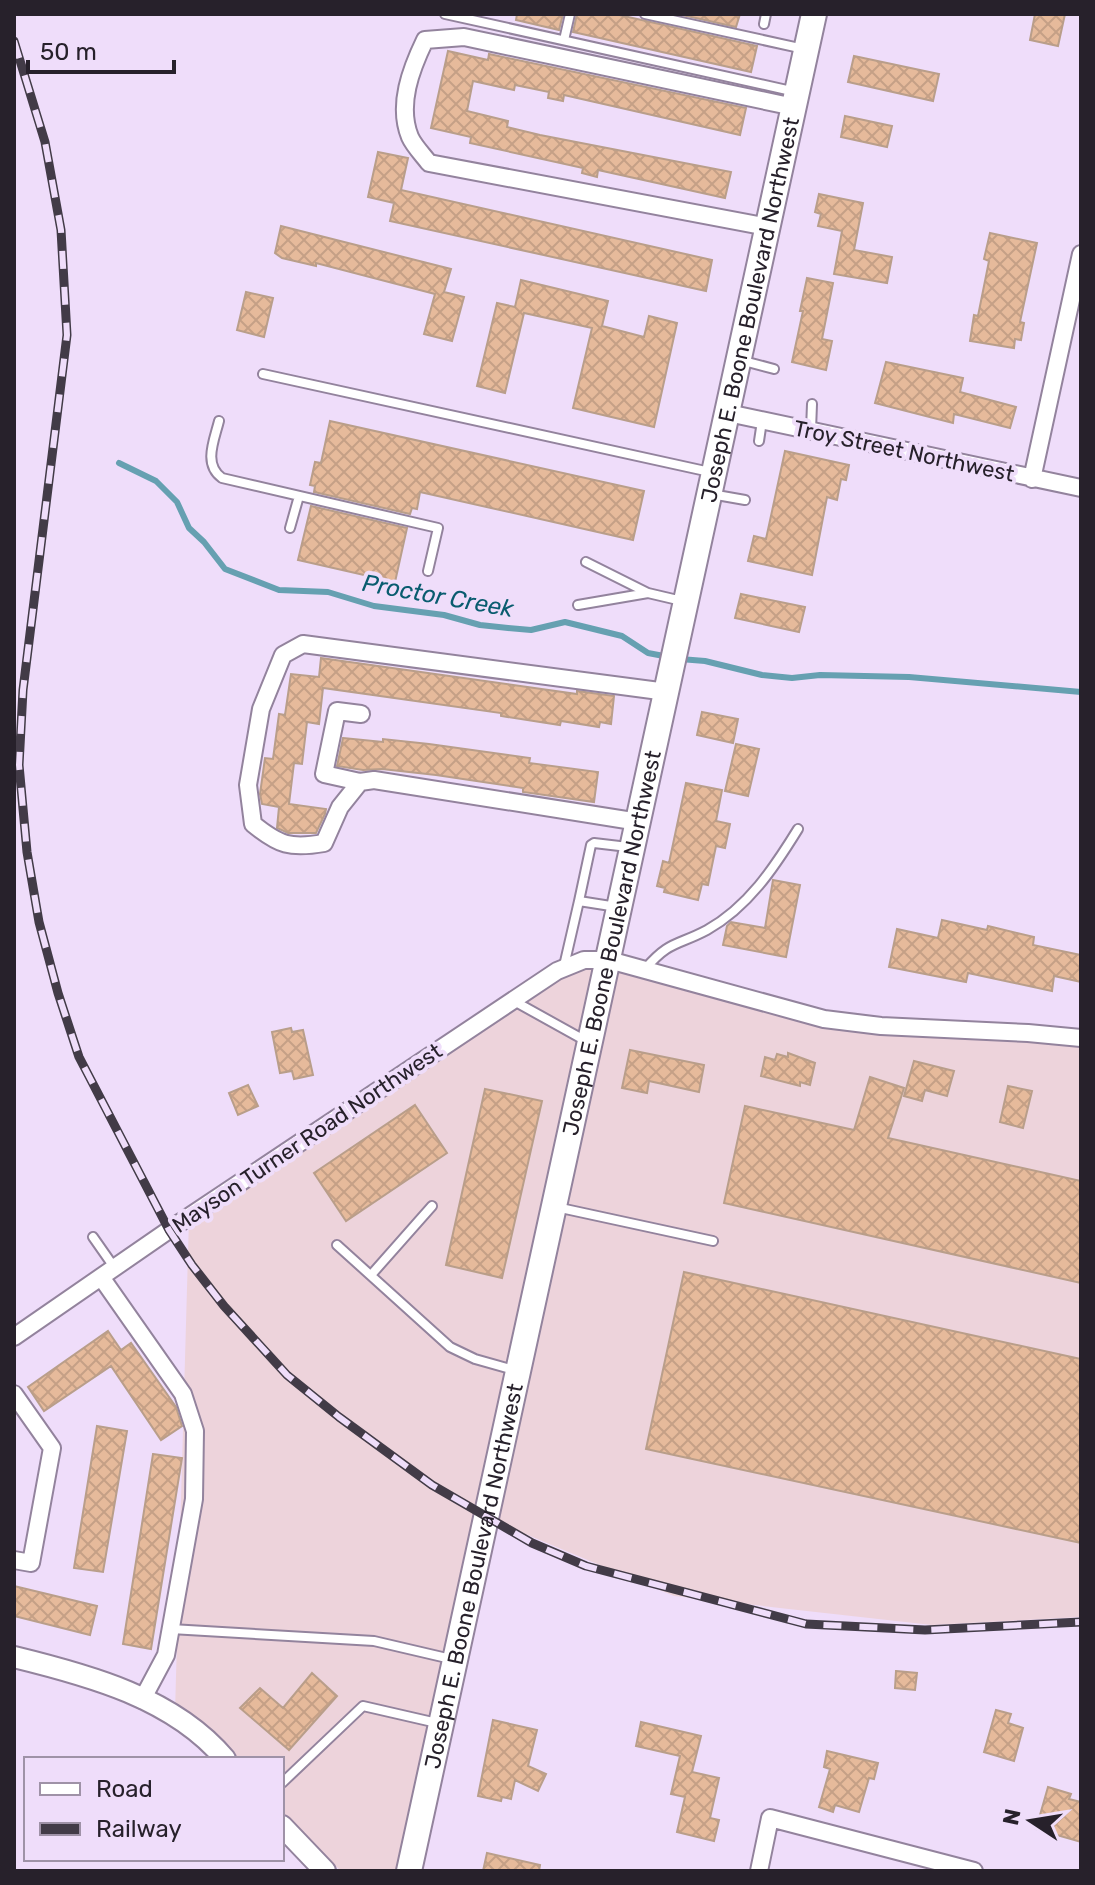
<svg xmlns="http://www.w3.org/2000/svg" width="1095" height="1885" viewBox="0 0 1095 1885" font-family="Rubik,sans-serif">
  <defs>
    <pattern id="building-cross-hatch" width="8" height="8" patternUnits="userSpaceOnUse" patternTransform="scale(2)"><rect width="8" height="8" fill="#e6ba9b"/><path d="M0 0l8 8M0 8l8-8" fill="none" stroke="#c5a086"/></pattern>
  </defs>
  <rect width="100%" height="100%" fill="#efddfa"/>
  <path fill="#edd3db" d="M586 958 852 1023 1081 1043V1617L932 1625 674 1596 482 1516 404 1871H341L282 1815V1759H224L175 1712 189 1218Z"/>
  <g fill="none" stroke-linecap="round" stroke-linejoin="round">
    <path stroke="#66a0b1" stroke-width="6" d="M119 463 156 481 177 502 189 528 204 542 225 569 279 590 328 592 374 606 444 615 480 625 508 628 531 630 565 622 622 636 648 653 669 657
      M680 659 705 661 762 675 792 678 820 675 909 677 1081 692"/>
  </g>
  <path fill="url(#building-cross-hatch)" stroke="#b99e8a" stroke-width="2" d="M517 14H563L559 30 516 20Z
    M577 14H615L757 46 751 72 573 32Z
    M678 14H740L736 27Z
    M1035 14H1065L1058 46 1030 40Z
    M448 51 488 60 489 54 746 108 740 135 564 95 563 101 548 98 549 92 515 85 514 90 473 81 467 111 508 121 507 127 540 135 731 172 725 198 598 170 597 177 582 173 583 168 470 143 471 137 431 128Z
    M854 56 939 74 933 101 848 82Z
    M845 116 892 126 887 147 841 137Z
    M378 152 408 158 401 190 712 260 706 291 390 221 394 203 368 197Z
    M819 194 863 203 854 250 892 257 887 283 834 274 842 231 818 226 821 214 815 212Z
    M281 226 451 269 444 292 464 297 452 341 424 334 435 294 316 263V266L282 258 275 253Z
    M990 233 1037 243 1020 322 1024 323 1021 340 1015 339 1014 348 970 341 974 315 978 316 989 261 984 259Z
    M807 278 833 283 822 339 832 341 826 370 792 362 803 311H800Z
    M521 280 608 301 602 326 644 337 649 316 677 323 654 427 573 408 592 328 524 313 505 393 477 386 497 303 515 307Z
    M246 292 273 298 264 337 237 330Z
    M886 362 963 378 960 392 1016 407 1010 428 954 414 953 423 875 403Z
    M330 421 644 491 633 540 420 492 417 509 412 508 410 514 314 492 315 486 310 485 315 462 321 463Z
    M785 451 849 465 846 480 841 479 837 500 827 497 812 575 748 561 754 536 766 539Z
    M311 506 407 528 395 582 298 560Z
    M741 594 805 607 799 632 735 618Z
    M321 658 577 694V691L614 696 611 724 600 722 599 727 561 721 560 725 501 716V713L323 688 319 724 307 722 302 764 294 763 289 804 326 809 325 814 316 833H288L277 828 279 807 262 804 260 794 265 758 273 759 279 714 285 715 291 674 319 677Z
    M702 712 738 719 733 743 697 735Z
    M343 738 383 742V739L429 744 530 758 529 763 598 772 594 802 523 792V788L436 775 382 769 363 770 337 766Z
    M736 744 759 749 748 796 725 791Z
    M686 783 722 790 716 821 730 824 725 848 716 846 708 885 702 884 698 900 664 892 665 888 657 886 663 861 669 863Z
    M773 880 800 885 786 957 723 945 727 926 731 922 765 928Z
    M942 920 987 930 988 926 1034 937 1033 945 1081 955V982L1054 976 1052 991 968 973 966 982 889 967 897 929 938 938Z
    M291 1028 292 1032 303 1030 313 1075 294 1079 292 1071 280 1073 272 1032Z
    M630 1050 704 1065 699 1092 649 1081 647 1093 622 1088Z
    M788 1053 815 1063 810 1085 800 1082V1086L761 1076 765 1057 775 1060 777 1054 788 1057Z
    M914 1061 954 1071 947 1096 925 1090 922 1101 904 1096Z
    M870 1077 904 1088 888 1138 1081 1181V1283L724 1203 745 1106 854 1130Z
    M248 1085 258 1106 238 1115 229 1093Z
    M1008 1086 1032 1091 1023 1128 1000 1122Z
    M485 1089 542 1101 502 1278 446 1265Z
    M415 1105 447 1153 346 1221 314 1173Z
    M684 1272 1081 1359V1543L646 1449Z
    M108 1331 121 1350 131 1343 176 1407 182 1426 161 1440 111 1366 44 1411 28 1387Z
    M97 1426 127 1431 103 1572 74 1568Z
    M153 1454 182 1458 151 1649 123 1644Z
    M14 1586 97 1606 90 1635 14 1616Z
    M896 1671 917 1673 915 1690 895 1688Z
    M312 1673 337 1696 289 1750 240 1708 260 1688 283 1708Z
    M996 1710 1011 1714 1008 1723 1023 1728 1014 1761 984 1752Z
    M493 1720 537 1730 528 1766 546 1774 538 1791 515 1780 511 1799 502 1797 501 1801 478 1796Z
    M641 1722 701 1736 692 1772 719 1778 710 1818 719 1820 714 1841 677 1832 685 1797 671 1794 680 1756 636 1746Z
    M827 1751 878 1763 874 1779 869 1778 859 1812 835 1805 833 1812 819 1807 830 1769 824 1767Z
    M1048 1787 1071 1794 1069 1799 1081 1802V1842L1036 1829Z
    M487 1853 540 1865 539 1871H483Z"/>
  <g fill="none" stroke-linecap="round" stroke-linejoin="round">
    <defs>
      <path id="service" d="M445 14 796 92
        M645 14 804 49
        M764 24 766 14
        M564 40 570 14
        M740 360 774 369
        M263 374 710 472
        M219 421C214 441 203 464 222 478L438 528 428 571
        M811 430 812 404
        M759 441 762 421
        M711 494 745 500
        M290 528 299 496
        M586 562 648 593 682 601
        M578 605 648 593
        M617 907 579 901 591 845 594 843 628 847
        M564 966 579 901
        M645 969C670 940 677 946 707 930 748 907 774 868 798 829
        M514 1001 586 1041
        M556 1207 713 1241
        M93 1237 114 1267
        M337 1245 450 1347 475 1359 514 1370
        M371 1275 432 1206
        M171 1629 374 1641 451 1659
        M282 1783 363 1706 437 1723"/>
      <path id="minor" d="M768 227 429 163C423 155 414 146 410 137 397 105 411 69 425 40L464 37 794 107
        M728 413 1081 488
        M1032 479 1081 254
        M360 782 324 774 337 711 361 714
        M639 822 374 780 360 782 340 807 324 843C290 849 279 845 253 824L248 785 261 709 283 655 303 644 667 692
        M101 1277 183 1394 195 1431 194 1499 166 1655 142 1700
        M14 1337 169 1230 557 971 584 960H609L824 1019 881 1026 1028 1033 1081 1038
        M14 1394 52 1448 31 1563 14 1560
        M759 1871 770 1818 974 1871"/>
      <path id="tertiary" d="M14 1657C88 1675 174 1698 225 1759
        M282 1826 325 1871"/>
      <g id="secondary">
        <path id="s1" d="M409 1871 814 14"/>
      </g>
    </defs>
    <use href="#service" stroke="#93839d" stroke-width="12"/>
    <use href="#minor" stroke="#93839d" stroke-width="20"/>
    <use href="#tertiary" stroke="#93839d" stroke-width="24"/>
    <use href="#secondary" stroke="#93839d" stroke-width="28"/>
    <use href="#service" stroke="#fff" stroke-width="8"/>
    <use href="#minor" stroke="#fff" stroke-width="16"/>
    <use href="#tertiary" stroke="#fff" stroke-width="20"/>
    <use href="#secondary" stroke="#fff" stroke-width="24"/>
    <defs>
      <path id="rail" d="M14 41 45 142 61 230 67 335 23 690 19 765 27 852 39 922 58 993 79 1057 169 1230 192 1265 224 1306 287 1375 339 1417 432 1485 532 1543 586 1566 806 1624 925 1630 1081 1622"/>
    </defs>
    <use href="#rail" stroke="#423b47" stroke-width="9"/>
    <use href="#rail" stroke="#efddfa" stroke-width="6" stroke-dasharray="18" stroke-linecap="butt"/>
  </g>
  <g text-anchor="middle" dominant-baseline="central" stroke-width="8" stroke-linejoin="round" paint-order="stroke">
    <g font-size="22" fill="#27212b" stroke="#efddfa">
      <text stroke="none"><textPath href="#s1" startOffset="1598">Joseph E. Boone Boulevard Northwest</textPath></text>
      <text transform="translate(904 451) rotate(12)">Troy Street Northwest</text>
      <text stroke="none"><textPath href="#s1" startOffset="950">Joseph E. Boone Boulevard Northwest</textPath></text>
      <text transform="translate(307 1138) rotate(-34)">Mayson Turner Road Northwest</text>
      <text stroke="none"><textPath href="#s1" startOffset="302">Joseph E. Boone Boulevard Northwest</textPath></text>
    </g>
    <g font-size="24" font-style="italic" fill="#095c6f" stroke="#efddfa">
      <text transform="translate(438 596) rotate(10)">Proctor Creek</text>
    </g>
  </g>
  <rect width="1095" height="1885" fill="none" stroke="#27212b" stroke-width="32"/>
  <rect x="24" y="1757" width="260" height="104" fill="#efddfa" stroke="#9f92a7" stroke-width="2"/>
  <rect x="40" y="1783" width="40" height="12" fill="#ffffff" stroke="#9f92a7" stroke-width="2"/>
  <text x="96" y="1797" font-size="24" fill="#27212b">Road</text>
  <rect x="40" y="1823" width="40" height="12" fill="#423b47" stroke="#9f92a7" stroke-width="2"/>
  <text x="96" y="1837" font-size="24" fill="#27212b">Railway</text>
  <g transform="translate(1031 1821) rotate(282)" stroke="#efddfa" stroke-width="6" paint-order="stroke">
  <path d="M0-6L14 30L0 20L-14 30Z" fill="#27212b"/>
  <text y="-12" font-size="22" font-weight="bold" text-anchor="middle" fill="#27212b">N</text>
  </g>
  <path d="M28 60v12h146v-12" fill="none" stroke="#27212b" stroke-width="4"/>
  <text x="40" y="60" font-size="24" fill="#27212b" stroke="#efddfa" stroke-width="6" paint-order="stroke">50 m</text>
</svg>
